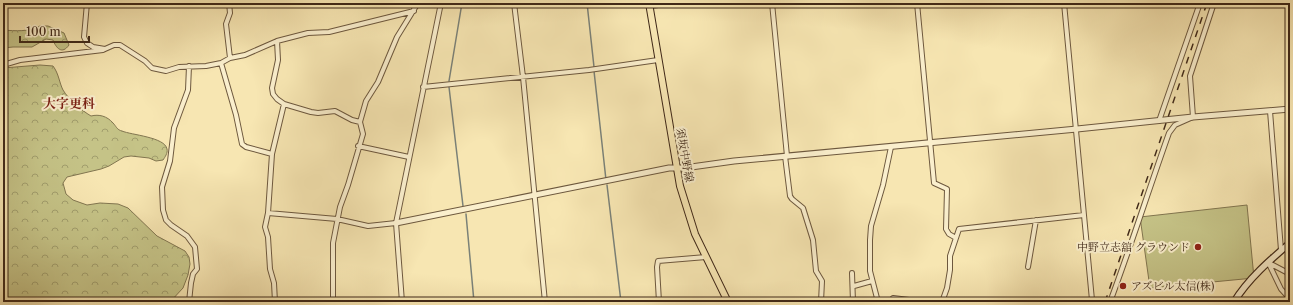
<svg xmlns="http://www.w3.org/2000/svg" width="1293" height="305" viewBox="0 0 1293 305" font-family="'Libre Caslon Text','Noto Serif JP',serif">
  <defs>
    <pattern id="forest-crowns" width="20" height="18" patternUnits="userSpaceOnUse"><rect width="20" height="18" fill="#c5c387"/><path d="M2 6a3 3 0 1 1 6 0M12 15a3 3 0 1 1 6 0" fill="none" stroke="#a19e6d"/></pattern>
  </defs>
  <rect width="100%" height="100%" fill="#f7e6b2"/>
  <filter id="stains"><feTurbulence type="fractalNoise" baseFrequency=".005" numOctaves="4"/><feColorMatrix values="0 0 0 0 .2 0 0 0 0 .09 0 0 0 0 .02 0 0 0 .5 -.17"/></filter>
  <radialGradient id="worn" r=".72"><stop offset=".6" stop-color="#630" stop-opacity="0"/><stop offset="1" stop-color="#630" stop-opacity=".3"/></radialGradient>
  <path fill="#c5c387" stroke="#827650" d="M1247 205 1254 278 1150 288 1140 217Z"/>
  <path fill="url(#forest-crowns)" stroke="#827650" d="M40 26H48L64 33 69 45C62 55 56 48 53 40L46 39 32 47H13L3 48V30C16 31 28 32 40 26Z
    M40 65 53 66C59 74 59 82 63 90 69 100 81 110 91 116 99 114 107 116 113 123 116 126 117 130 122 131 131 135 165 137 167 149 168 153 165 157 163 160L156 161 149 158 131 156 124 157 109 166 101 169 67 177 63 183 66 194 73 200 87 205 100 203 118 204 128 208 157 236 185 251 189 257 190 264 188 275 183 288 170 302H3V68Z"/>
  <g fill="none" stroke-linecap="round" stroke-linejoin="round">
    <path stroke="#7a8178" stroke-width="1.5" d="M587 3 594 67
      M594 71 606 180
      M449 81 462 3
      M449 87 463 206
      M607 185 621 302
      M466 214 474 302"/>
    <defs>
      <path id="minor" d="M87 3 84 37 87 43 93 47 105 49 114 45H120L145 61 152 68 166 71 179 67 206 66 221 63 230 58 245 55 277 41 308 33 329 32 414 11
        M229 3 230 13 226 24 230 58
        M514 3 523 77 545 302
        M772 3 787 156
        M917 3 934 183 947 189 946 229 949 234 956 238
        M1064 3 1092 300 1090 302
        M418 5H440
        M650 6 675 3
        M277 41 278 60 272 88 273 94 277 99 284 104 311 112 318 113 335 111 352 120 360 122
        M221 63 236 115 242 144 246 147 272 154
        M3 65 20 60 103 50
        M189 66 188 90 174 128 170 161 162 187 163 210 166 220 171 225 187 236 195 247 197 269 193 274 191 283 189 302
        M423 87 589 70 658 60
        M1270 111 1281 250
        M1159 121 1200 3
        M358 146 409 157
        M785 156 790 196 792 199 803 208 813 240 816 271 822 281 821 302
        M268 213 337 219 368 226 396 223
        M1268 262 1281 289 1290 299
        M1269 263 1290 274
        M1028 267 1036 220
        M852 273 853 302
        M854 286 872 281
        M275 302 274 283 270 269 268 237 265 227 268 213 272 154 284 104
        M333 302V243L340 207 348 185 363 134 360 122 366 101 378 82 397 37 418 3
        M402 302 396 223 441 3
        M659 302 657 267 658 261 706 257
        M878 302 870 271V240L871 226 883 185 891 147
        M889 302 893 298 917 301V302
        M942 302 947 288 950 270V256L959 229 1084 215
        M1110 302C1131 246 1149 189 1169 133L1175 125 1193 117 1190 76 1214 3"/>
      <path id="tertiary" d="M396 223 669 168H684L734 161 1077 129 1193 117 1290 109"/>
      <path id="secondary" d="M1234 302C1248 279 1270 260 1290 243"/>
      <path id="primary" d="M649 3 680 186 695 234 728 302"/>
    </defs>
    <use href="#minor" stroke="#6d583e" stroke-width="6"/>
    <use href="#tertiary" stroke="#6d583e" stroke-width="7"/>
    <use href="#secondary" stroke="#3f2818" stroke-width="8"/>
    <use href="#primary" stroke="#3f2818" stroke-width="8"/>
    <use href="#minor" stroke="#faefcd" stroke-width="4"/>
    <use href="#tertiary" stroke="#faefcd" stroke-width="5"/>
    <use href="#secondary" stroke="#faefcd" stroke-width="5.5"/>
    <use href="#primary" stroke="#f7e6b2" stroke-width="6"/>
    <path stroke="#3f2818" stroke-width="1.5" stroke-dasharray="7 7" stroke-linecap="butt" d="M1105 302 1207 3"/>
  </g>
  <g fill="#8f2418" stroke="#faefcd" stroke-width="1.5">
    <circle cx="1198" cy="247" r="4"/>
    <circle cx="1123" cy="286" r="4"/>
  </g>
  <g text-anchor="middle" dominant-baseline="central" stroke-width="4" stroke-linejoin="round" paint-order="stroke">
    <g font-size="11" fill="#3f2818" stroke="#faefcd">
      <text transform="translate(685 155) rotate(80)">須坂中野線</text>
    </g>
    <g font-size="11" fill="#3f2818" stroke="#faefcd" text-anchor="end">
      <text x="1190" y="247">中野立志舘 グラウンド</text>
      <text x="1131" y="286" text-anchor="start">アズビル太信(株)</text>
    </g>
    <g font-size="13" font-weight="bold" fill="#7a1f14" stroke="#faefcd">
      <text x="69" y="103">大字更科</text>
    </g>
  </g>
  <rect width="1293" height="305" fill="none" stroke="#f7e6b2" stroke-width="16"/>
  <rect x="4" y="4" width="1285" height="297" fill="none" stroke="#3f2818" stroke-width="2"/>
  <rect x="8" y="8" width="1277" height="289" fill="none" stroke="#3f2818"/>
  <path d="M20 36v6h69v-6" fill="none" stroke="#3f2818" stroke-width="2"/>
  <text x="26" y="36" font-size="12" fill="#3f2818" stroke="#faefcd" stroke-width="3" paint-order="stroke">100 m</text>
  <rect width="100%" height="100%" filter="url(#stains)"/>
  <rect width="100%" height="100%" fill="url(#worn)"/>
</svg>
